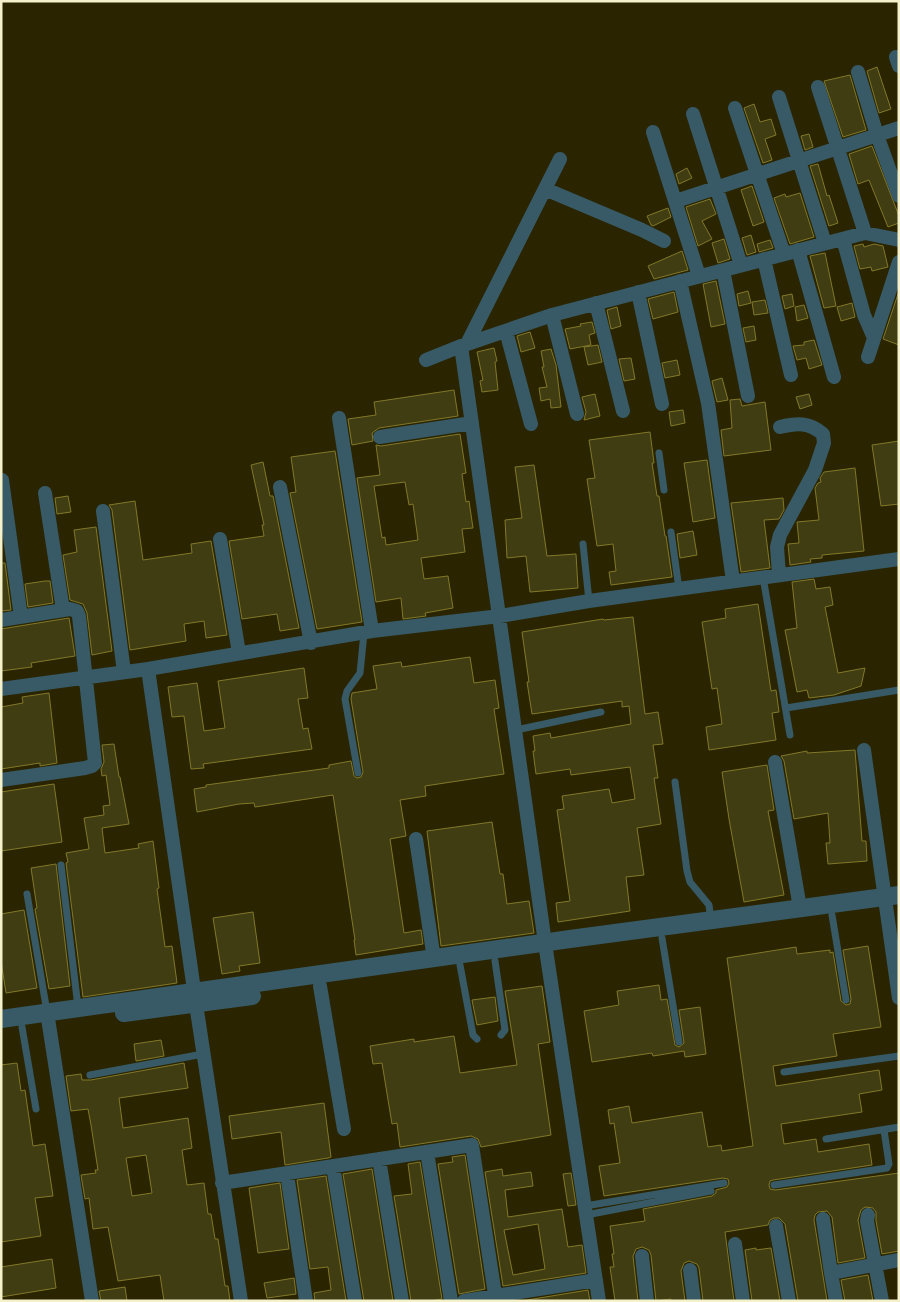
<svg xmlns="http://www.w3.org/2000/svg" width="900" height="1302" viewBox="0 0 900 1302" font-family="Jost,sans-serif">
  <rect width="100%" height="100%" fill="#2a2500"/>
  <path fill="#413d13" stroke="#817829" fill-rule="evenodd" d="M877 67 891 109 879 113 867 71Z
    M850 75 866 130 843 137 824 81Z
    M754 104 760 122 771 119 776 135 765 139 772 160 763 163 744 108Z
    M809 134 813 147 805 150 801 136Z
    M872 146 899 216V223L888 227 869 180 858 184 849 154Z
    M818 164 827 196 829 195 838 223 829 226 810 166Z
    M687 168 692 178 679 184 676 174Z
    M752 186 764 222 753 226 741 190Z
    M800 193 814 237 790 244 774 198 785 194 786 197Z
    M710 199 716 214 702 221 712 239 698 246 686 207Z
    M668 208 671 217 653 226 651 225 647 216Z
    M751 235 756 252 747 255 742 238Z
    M724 239 730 259 718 263 712 243Z
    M770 240 773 248 759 252 757 244Z
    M863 244 864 247 874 244 883 246 888 267 872 271 871 267 860 269 854 246Z
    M682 251 688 270 654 279 648 266Z
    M825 253 836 306 824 308 810 256Z
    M716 281 725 324 711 327 703 284Z
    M748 291 751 303 739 306 737 294Z
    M899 291V345L883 339Z
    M674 292 678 312 653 319 648 299Z
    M792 294 794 306 785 309 782 296Z
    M765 300 768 313 754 315 752 302Z
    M852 303 855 317 841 321 837 307Z
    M804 305 808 318 797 321 795 307Z
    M617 307 621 326 611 329 607 310Z
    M592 322 595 333 589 335 591 345 570 349 565 329 581 326 580 324Z
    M754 326 756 340 746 342 743 328Z
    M530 332 535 348 521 352 517 336Z
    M814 340 822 365 809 369 806 358 797 360 793 346 804 345V342Z
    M598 345 602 362 588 365 584 347Z
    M494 348 497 361 495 362 498 390 482 392 480 381 483 380 477 352Z
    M551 349 556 365 561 407 551 408 550 399 541 401 539 388 547 387 542 367H544L541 351Z
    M631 358 635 379 624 381 619 359Z
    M677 360 680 375 665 378 662 363Z
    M722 378 728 400 717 402 712 381Z
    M454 390 458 416 379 428 372 433 373 441 352 445 348 419 376 415 374 402Z
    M595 394 600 416 584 420 586 412 582 397Z
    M809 394 812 405 800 409 796 397Z
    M740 399 742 406 765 402 771 450 724 456 721 430 732 428 730 400Z
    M683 410 685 423 671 426 669 412Z
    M650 432 654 463H652L657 496H659L665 536H666L672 577 611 585 609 572 616 571 613 544 597 546 587 479 595 478 589 440Z
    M460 434 466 473 462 474 466 502 469 501 473 528 462 529 465 552 421 558 424 579 448 576 453 608 425 613 426 616 403 619 401 598 376 602 357 478 380 475 376 445 381 446ZM405 482 409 505 413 504 418 540 386 545 385 537 382 538 374 486Z
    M899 441V504L881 506 872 445Z
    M335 451 362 622 317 629 290 493 296 492 291 457Z
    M707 460 715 518 693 522 684 463Z
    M263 462 270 496H273L299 628 280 631 277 614 242 619 229 541 264 536 262 525H264L251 465Z
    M534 465 547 556 576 554 578 588 530 592 526 556 507 558 505 520 522 518 515 467Z
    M855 468 864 551 822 555V558L810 559 811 562 790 565 788 544 799 543 797 522 819 520 815 488 818 483 821 482 820 478 824 472Z
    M68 496 71 512 57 514 55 498Z
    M783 498 784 510 779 519 764 520 770 568 741 572 731 503Z
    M135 501 143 560 192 553 191 544 211 541 227 635 206 638 204 621 184 624 186 641 130 650 112 510 109 505Z
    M96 527 112 651 92 655 87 613 83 604 70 600 63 555 77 552 74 530Z
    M693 531 697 555 680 558 677 534Z
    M1 563H5L11 610 1 611Z
    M814 579 816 589 830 587 833 605 825 607 838 673 865 668 861 686 834 695 809 698 807 690 797 692 785 630 797 628 792 582Z
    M45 581H50L53 603 28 607 25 584Z
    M758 604 771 691 776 690 779 712 772 713 776 740 709 750 706 727 722 724 717 688 712 689 702 622 726 618 725 609Z
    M633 617 645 714 658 712 663 744 653 745 658 778H654L661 824 637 828 644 875 626 877 630 911 558 922 556 903 570 901 557 810 564 809 562 796 609 789 612 803 635 799 630 767 571 775 570 769 536 774 533 751H535L533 736 550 733 551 738 631 724 629 706 622 707V701L532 714 527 682H529L522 632 603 619 604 620Z
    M69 618 75 656 31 663 32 667 1 671V629Z
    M470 657 474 683 495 680 499 708 494 709 504 774 425 786 426 796 400 800 406 836 390 839 404 933 421 930 423 944 356 955 354 940H355L333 795 255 807 254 803 239 804 197 812 194 789 206 787V785L329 768V765L351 761 354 776 357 778 361 777 363 772 351 699 352 693 377 689 373 666 401 662 402 667Z
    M304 668 308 698 298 699 303 729 308 728 312 749 203 764 204 768 191 769 184 716 172 717 168 687 197 683 204 731 225 728 218 681Z
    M49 693 57 763 40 766V763L1 769V707L23 703 22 697Z
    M114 744 119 777H120L129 824 102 828 105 853 139 848 138 844 153 841 159 888 157 889 165 947 172 946 177 983 83 997 66 863 68 862 66 853 89 849 84 818 104 815 103 806 110 805 106 775 102 776 101 769 104 762 102 745Z
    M855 750 862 841H866L867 861 828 864 826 843H830L828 813 794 819 784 761 781 756 807 751V753Z
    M767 765 774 810 768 811 784 895 744 902 729 819 722 772Z
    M54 784 62 842 1 851V792Z
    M492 822 500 874H503L507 904 529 901 534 933 441 946 427 831Z
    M56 864 70 986 49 989 35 909 37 908 31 868Z
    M24 910 37 988 6 993 1 961V914Z
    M253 912 260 963 239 966 240 971 222 974 213 918Z
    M868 946 881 1027 833 1034 837 1056 773 1066 776 1086 879 1070 882 1090 859 1094 862 1112 781 1124 784 1144 816 1139 818 1152 869 1144 872 1165 773 1180 770 1181 769 1185 770 1189 775 1190 899 1173V1251L882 1254 876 1221V1212L873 1208 865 1207 861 1210 858 1220 865 1258 838 1263 832 1217 827 1211 818 1212 815 1215 814 1220 827 1301H798L785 1224 779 1218H774L770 1220 768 1225 725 1232 734 1301H703L699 1268 697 1264 689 1261 684 1263 681 1271 685 1301H671V1299L656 1301 651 1255 649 1250 642 1247 636 1249 633 1256 638 1301H615L610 1267H614L612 1254H614L610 1226 645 1221 643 1209 712 1196 716 1193V1190L727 1187 729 1183 728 1179 723 1178 604 1196 599 1166 620 1163 614 1123 610 1124 608 1110 629 1106 632 1123 702 1112 708 1147 721 1145 722 1151 753 1146 727 958 796 947 797 954 830 950V953L833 952 841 1001 846 1005 850 1004 851 999 843 950Z
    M659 985 661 1000 667 999 675 1045 679 1047 684 1043 679 1010 700 1007 706 1054 685 1057 684 1051 653 1056 652 1053 592 1062 584 1011 619 1005 617 991Z
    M542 986 550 1042 538 1044 551 1135 481 1147 478 1139 471 1136 400 1147 397 1123 392 1124 382 1063 373 1064 370 1046 414 1039V1042L454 1036 460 1073 517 1065 505 991Z
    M495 997 498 1021 477 1025 472 1000Z
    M161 1040 164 1056 136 1061 134 1044Z
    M17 1063 21 1091 25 1090 33 1146 45 1144 53 1196 35 1198 41 1236 1 1242V1065Z
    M184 1063 188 1088 119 1098 123 1128 188 1118 192 1148 182 1150 187 1185 204 1183 208 1214H211L215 1239H218L225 1286H228L230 1301H164L160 1275 118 1281 108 1227 93 1229 89 1198 85 1199 81 1175 96 1173 95 1170H98L91 1125 88 1109 71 1111 66 1076 81 1074 82 1080H91ZM146 1155 152 1193 132 1196 126 1158Z
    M324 1103 331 1157 328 1158 285 1165 281 1132 232 1139 229 1116Z
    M465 1155 485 1289 459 1294 438 1164 453 1162 452 1157Z
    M420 1162 442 1299 431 1301H411L394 1196 412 1194 408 1164Z
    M372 1169 393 1301H364L343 1174Z
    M502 1169 503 1176 531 1172 533 1186 505 1190 508 1217 562 1209 568 1247 582 1245 586 1273 503 1286 485 1172ZM538 1224 545 1269 513 1275 504 1230Z
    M571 1173 576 1205 568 1206 563 1174Z
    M326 1176 346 1301H315L314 1293 331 1290 328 1267 310 1269 297 1180Z
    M280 1183 289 1249 258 1253 249 1188Z
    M756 1248V1250L771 1248 780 1301H752L745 1250Z
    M52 1259 56 1288 1 1297V1267Z
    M868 1275 873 1301H845L841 1280Z
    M294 1278 296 1294 267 1298 264 1283Z
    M125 1287 127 1301H101L99 1291Z
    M588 1290 590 1301H521Z"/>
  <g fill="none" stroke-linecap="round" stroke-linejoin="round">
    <path stroke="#375a66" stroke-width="7" d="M659 453 664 490
      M671 532 679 589
      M583 544 589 601
      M763 577 790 735
      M786 708 899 690
      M516 730 601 712
      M358 773 345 699 347 691 360 673 364 633
      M675 782 687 871 690 882 709 905 711 920
      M61 865 78 1007
      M27 894 47 1012
      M832 915 846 1000
      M662 938 679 1042
      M495 961 505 1030 501 1035
      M460 965 473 1035 477 1039
      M22 1027 36 1109
      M784 1072 899 1056
      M90 1075 203 1054
      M826 1139 899 1127
      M774 1185 887 1168 889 1164 884 1130
      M585 1206 724 1183
      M586 1215 711 1191"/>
    <path stroke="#375a66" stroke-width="14" d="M896 57 899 66
      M858 72 877 135 899 196
      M818 87 865 233
      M779 97 825 243
      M735 108 784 254
      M693 114 741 265
      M653 132 699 276
      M545 189 642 230 664 241
      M676 201 899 128
      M843 239 864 315 874 338
      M798 250 834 377
      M764 259 791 375
      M723 270 748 396
      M680 281 708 403 733 581
      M638 292 662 404
      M596 303 623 411
      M552 315 577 414
      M506 331 531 424
      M467 344 560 159
      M461 346 545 943 599 1301
      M868 357 899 262
      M426 360 461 346 552 315 865 233 899 240
      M339 418 372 631
      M380 437 472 423
      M2 480 21 617
      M280 487 311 643
      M45 493 63 610
      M103 511 124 672
      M220 539 239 653
      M779 575 777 547 780 535 815 470 824 443 823 434C809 422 797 423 780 427
      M1 620 70 609 77 611 79 616 95 763 92 766 85 768 1 780
      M148 669 196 1004 241 1301
      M1 689 148 669 372 631 500 616 589 601 899 559
      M864 750 899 998
      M775 762 800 908
      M416 839 434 959
      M320 986 344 1129
      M47 1012 92 1301
      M427 1152 451 1301
      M379 1159 402 1301
      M333 1166 355 1301
      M287 1174 306 1301
      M222 1183 472 1145 496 1301
      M868 1215 867 1221 882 1301
      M823 1219 831 1273
      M776 1226 789 1301
      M735 1244 743 1301
      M642 1256 647 1301
      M690 1270 694 1301
      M464 1301 596 1280
      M836 1301 831 1273 899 1260"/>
    <path stroke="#375a66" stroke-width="18" d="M124 1013 252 996
      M1 1019 570 939 899 895"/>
  </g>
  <rect width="900" height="1302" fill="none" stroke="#f4f1cb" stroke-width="5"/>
</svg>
